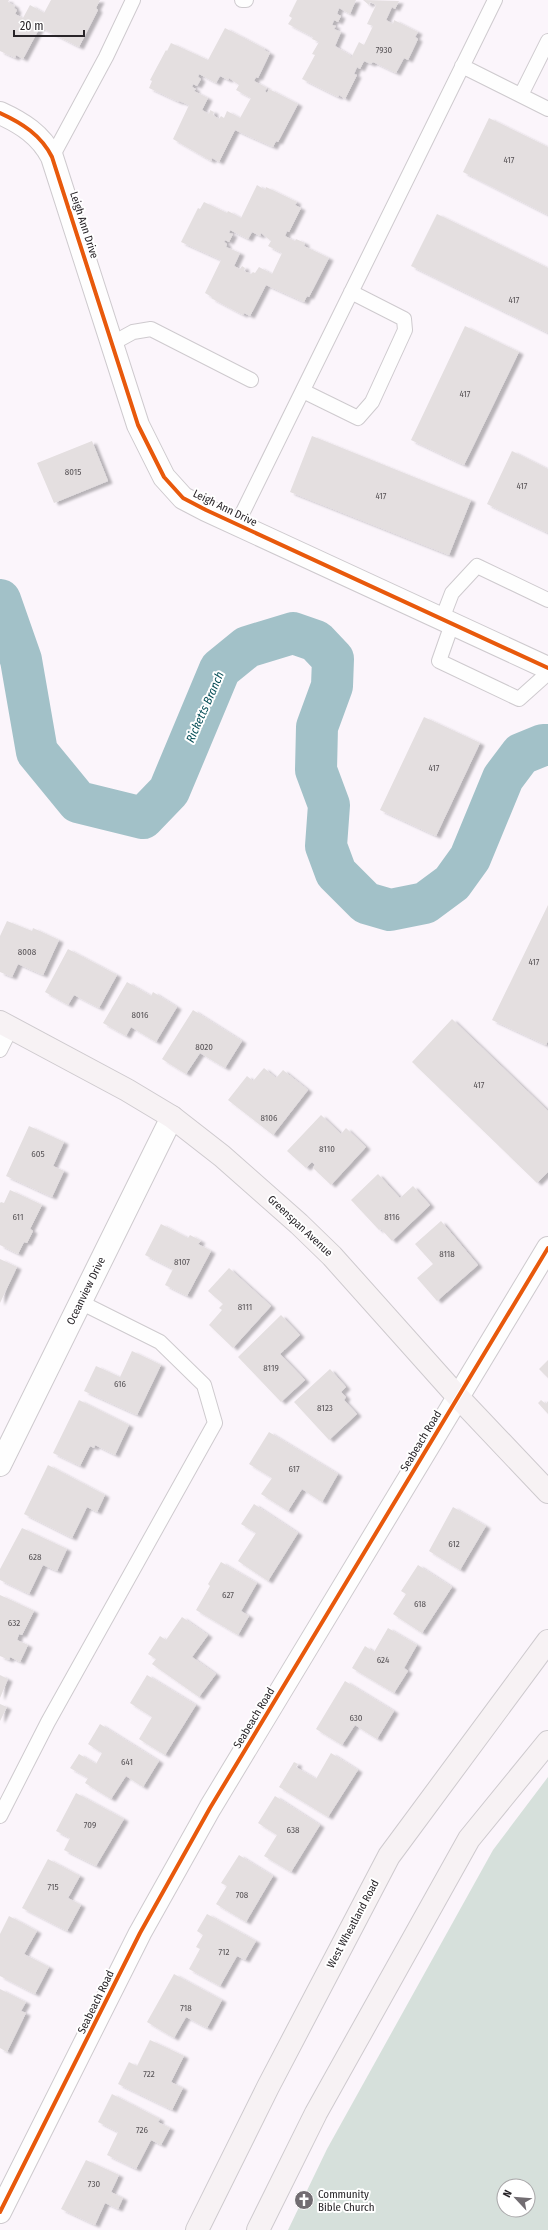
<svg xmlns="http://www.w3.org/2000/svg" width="548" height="2230" viewBox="0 0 548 2230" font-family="'Fira Sans Condensed',sans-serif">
  <defs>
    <filter id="shadow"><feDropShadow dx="4.5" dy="2.5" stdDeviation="1" flood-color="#0004"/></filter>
  </defs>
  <rect width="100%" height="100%" fill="#fbf5fb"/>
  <path fill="#d6e0db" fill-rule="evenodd" d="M548 1777V2230H288L327 2149 493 1850ZM504 2186H528V2210H504Z"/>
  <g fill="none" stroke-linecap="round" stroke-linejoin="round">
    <path stroke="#a2c1c8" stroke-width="42" d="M0 600 21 660 37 752 78 802 143 818 169 791 220 669 247 647 293 633 316 641 333 659 332 686 317 727 316 770 329 805 326 846 336 873 366 903 390 910 425 903 452 883 470 858 503 778 521 754 543 745H548"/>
  </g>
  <path fill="#e4dfe0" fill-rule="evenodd" filter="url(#shadow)" d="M0 0H9L8 2 15 6 14 8 17 10 15 14 23 18 30 5 44 13 51 0H100L96 8 98 10 79 47 40 27 23 59 16 55 15 58 0 51Z
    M297 0H356L350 14 339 8 337 14 341 16 338 22 334 20 332 25 336 26 334 29 341 32 335 46 350 55 351 58 359 42 364 45 373 26 367 24 376 5 370 2 369 5 363 0 399 1 395 9 392 7 386 20 393 24 394 20 418 32 415 37 418 39 408 60 404 58 396 73 373 62 371 64 364 61 360 69 357 67 354 74 357 75 345 99 339 95 338 97 302 79 315 55 312 54 319 42 312 39 313 37 288 24 292 18 289 16Z
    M225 28 265 49 264 50 270 53 258 78 256 77 254 81 267 88 265 91 267 93 269 89 298 104 278 142 276 141 273 147 235 130 219 162 212 158 211 161 173 139 189 105 179 101V102L149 88 152 81 150 80 166 50 167 51 171 43 208 60ZM199 74 216 83 220 76 228 80 229 78 239 85 236 90 251 98 240 118 227 111 224 118 221 116 219 119 213 115 214 112 210 110 209 114 202 110 208 98 194 91 196 89 192 87 193 84 197 86 201 79 198 77Z
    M489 118 548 147V215L463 172Z
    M257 185 265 190 266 187 297 202 295 205 301 208 289 232 287 231 285 236 295 241 296 239 305 243 304 246 329 258 309 297 307 296 304 302 266 285 250 316 244 313 243 315 211 298 212 297 205 293 221 260 181 242 198 208 200 209 204 202 227 213 228 211 241 218ZM230 230 248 239 252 232 260 236 261 233 271 241 268 246 282 253 272 274 259 267 255 273 253 272 251 274 244 271 245 268 242 266 240 269 234 266 240 253 226 247 227 244 224 242 225 240 229 242 233 234 229 233Z
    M437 214 548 268V333L411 266Z
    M465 326 519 352 464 465 411 440Z
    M312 436 471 500 449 555 290 492Z
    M92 441 108 481 54 503 37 463Z
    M512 451 548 469V533L487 504Z
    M424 717 480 743 436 836 380 810Z
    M548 905V1041L546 1045 492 1020Z
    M7 921 32 931 33 928 59 940 43 975 18 964 12 977 0 972V936Z
    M68 949 117 975 99 1008 74 995 68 1005 45 992Z
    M127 982 151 996 153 992 177 1007 156 1042 131 1027 126 1036 103 1023Z
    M193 1010 242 1041 225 1068 200 1053 186 1074 162 1059Z
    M452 1019 548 1111V1172L537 1183 412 1062Z
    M264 1068 276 1078 283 1070 308 1090 273 1135 228 1100 247 1076 253 1081Z
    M321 1115 341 1134 346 1128 366 1147 331 1185 313 1168 315 1165 312 1162 306 1168 287 1151Z
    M29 1126 64 1142 53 1166 64 1171 52 1197 6 1176Z
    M378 1174 400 1198 413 1186 430 1205 392 1241 381 1229 379 1230 351 1200Z
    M10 1190 42 1205 30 1229 33 1231 27 1243 24 1242 18 1254 0 1245V1203L1 1202 4 1203Z
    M441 1221 478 1265 437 1301 417 1278 433 1264 415 1244Z
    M161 1224 188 1238 190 1235 201 1241 198 1244 211 1251 187 1296 165 1285 173 1269 145 1255Z
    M0 1259 17 1267 0 1303Z
    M229 1268 271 1306 233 1348 209 1325 222 1310 219 1308 223 1304 208 1291Z
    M281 1315 300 1335 280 1354 305 1380 281 1402 238 1357Z
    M132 1351 161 1365 137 1415 84 1391 96 1366 120 1377Z
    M548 1360V1378L539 1369Z
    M330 1369 346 1387 341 1392 346 1397 344 1400 357 1414 329 1440 294 1402Z
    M79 1400 129 1425 115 1455 95 1445 94 1448 90 1446 80 1466 53 1453Z
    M541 1400 546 1404 548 1401V1414L538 1403Z
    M269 1432 338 1474 322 1502 302 1489 288 1511 261 1494 272 1478 249 1464Z
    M48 1465 105 1495 97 1512 87 1507 72 1538 24 1514Z
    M254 1504 298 1533 268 1581 238 1561 256 1533 241 1524Z
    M453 1507 486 1526 460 1570 429 1551Z
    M22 1528 67 1549 57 1571 43 1565 29 1594 0 1580V1569Z
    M221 1562 257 1583 241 1611 249 1616 238 1635 196 1610 210 1586 208 1584Z
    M418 1565 452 1587 422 1633 393 1614 406 1594 401 1591Z
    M0 1595 34 1611 22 1635 19 1634 17 1640 28 1645 20 1662 10 1657 9 1660 0 1656Z
    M182 1617 208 1635 192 1657 216 1674 199 1697 152 1664 156 1659 148 1654 160 1636 166 1640Z
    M388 1628 417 1645 404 1668 408 1671 394 1693 352 1668 365 1646 374 1652Z
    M0 1675 8 1679 0 1698Z
    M147 1675 196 1705 165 1755 139 1739 152 1717 130 1703Z
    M345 1681 394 1711 377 1739 355 1725 342 1745 316 1729Z
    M0 1704 7 1707 0 1721Z
    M100 1724 159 1761 143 1787 126 1776 111 1799 85 1783 88 1778 70 1768 79 1754 96 1764 102 1753 88 1744Z
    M331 1753 358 1770 328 1817 279 1787 294 1762 298 1764 296 1767 316 1779Z
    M76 1793 124 1819 96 1866 64 1850 70 1838 56 1831Z
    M275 1796 320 1825 291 1872 264 1856 277 1835 258 1823Z
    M239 1855 273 1876 246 1922 216 1904 227 1886 221 1883Z
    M48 1859 80 1876 68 1898 81 1905 67 1931 22 1908Z
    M207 1914 256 1941 245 1960 237 1956 220 1986 189 1969 200 1949 196 1947 203 1935 197 1931Z
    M9 1916 37 1931 24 1954 49 1967 35 1994 0 1976V1934Z
    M174 1974 222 2000 207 2028 186 2017 174 2038 147 2022Z
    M0 1989 26 2002 21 2011 26 2013 7 2052 0 2048Z
    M150 2040 184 2056 171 2082 183 2088 172 2110 118 2084 129 2062 137 2066Z
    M112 2094 160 2119 158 2122 170 2128 161 2145 151 2140 136 2169 107 2155 118 2132 98 2122Z
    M86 2160 119 2175 111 2192 123 2198 118 2209 105 2203 95 2225 61 2209Z"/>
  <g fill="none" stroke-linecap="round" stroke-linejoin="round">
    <defs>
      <path id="lane" d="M242 0H246
        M462 66 548 109
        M521 95 548 41
        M52 157 106 57 133 0
        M113 343 133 332 151 329 251 380
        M303 391 358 418 372 402 405 330 404 319 351 292
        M237 524 495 0
        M442 619 452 593 477 566 548 600
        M452 624 439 661 519 699 548 673
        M0 1050 11 1028
        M0 1816 48 1722 215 1423 204 1385 160 1342 80 1302"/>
      <path id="street" d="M0 113C22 123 41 135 52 157L138 425 164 477 183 498 206 510 548 668
        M0 1465 172 1117
        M0 2212 140 1933 210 1808 548 1248"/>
      <path id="secondary" d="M0 1022 127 1090 172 1117 222 1156 299 1224 332 1256 458 1397 548 1492
        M197 2230 268 2087 389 1856 548 1641
        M258 2230 316 2113 469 1839 548 1742"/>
    </defs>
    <use href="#lane" stroke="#cecace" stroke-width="16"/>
    <use href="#street" stroke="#cecace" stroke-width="24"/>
    <use href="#secondary" stroke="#cecace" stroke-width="24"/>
    <use href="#lane" stroke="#fefefe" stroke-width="14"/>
    <use href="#street" stroke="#fefefe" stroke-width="22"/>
    <use href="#secondary" stroke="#f7f2f4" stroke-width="22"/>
    <defs>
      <path id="cycleway" d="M0 113C22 123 41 135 52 157L138 425 164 477 183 498 206 510 548 668
        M0 2212 140 1933 210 1808 548 1248"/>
    </defs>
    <use href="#cycleway" stroke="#fff" stroke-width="6"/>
    <use href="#cycleway" stroke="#e8590c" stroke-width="4"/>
  </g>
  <defs>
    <symbol id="church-disc" viewBox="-11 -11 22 22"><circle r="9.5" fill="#726d72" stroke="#fff"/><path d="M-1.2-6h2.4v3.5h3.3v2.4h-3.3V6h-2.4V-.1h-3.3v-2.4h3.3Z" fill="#fff"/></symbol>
  </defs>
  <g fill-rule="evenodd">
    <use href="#church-disc" x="293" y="2189" width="22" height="22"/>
  </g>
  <g text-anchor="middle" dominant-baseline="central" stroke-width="4" stroke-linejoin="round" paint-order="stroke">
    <g font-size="9" fill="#585457">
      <text x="384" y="50">7930</text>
      <text x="509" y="160">417</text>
      <text x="514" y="300">417</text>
      <text x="465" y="394">417</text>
      <text x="73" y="472">8015</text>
      <text x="522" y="486">417</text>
      <text x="381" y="496">417</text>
      <text x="434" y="768">417</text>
      <text x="27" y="952">8008</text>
      <text x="534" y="962">417</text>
      <text x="140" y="1015">8016</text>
      <text x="204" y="1047">8020</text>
      <text x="479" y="1085">417</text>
      <text x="269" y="1118">8106</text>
      <text x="327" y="1149">8110</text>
      <text x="38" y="1154">605</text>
      <text x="18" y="1217">611</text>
      <text x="392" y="1217">8116</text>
      <text x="447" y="1254">8118</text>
      <text x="182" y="1262">8107</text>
      <text x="245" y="1307">8111</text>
      <text x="271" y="1368">8119</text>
      <text x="120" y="1384">616</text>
      <text x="325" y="1408">8123</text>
      <text x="294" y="1469">617</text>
      <text x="454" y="1544">612</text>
      <text x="35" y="1557">628</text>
      <text x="228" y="1595">627</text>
      <text x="420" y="1604">618</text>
      <text x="14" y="1623">632</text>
      <text x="383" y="1660">624</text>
      <text x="356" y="1718">630</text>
      <text x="127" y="1762">641</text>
      <text x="90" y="1825">709</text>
      <text x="293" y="1830">638</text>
      <text x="53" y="1887">715</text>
      <text x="242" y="1895">708</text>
      <text x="224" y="1952">712</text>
      <text x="186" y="2008">718</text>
      <text x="149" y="2074">722</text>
      <text x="142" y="2130">726</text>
      <text x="94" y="2184">730</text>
    </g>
    <g font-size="11" fill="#282428" stroke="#fff">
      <text transform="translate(84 225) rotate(72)">Leigh Ann Drive</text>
      <text transform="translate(225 508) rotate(26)">Leigh Ann Drive</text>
      <text transform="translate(300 1226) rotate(43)">Greenspan Avenue</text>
      <text transform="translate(86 1291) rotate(-64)">Oceanview Drive</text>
      <text transform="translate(421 1441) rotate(-59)">Seabeach Road</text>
      <text transform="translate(254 1718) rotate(-59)">Seabeach Road</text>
      <text transform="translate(353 1924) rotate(-62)">West Wheatland Road</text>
      <text transform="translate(96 2002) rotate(-64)">Seabeach Road</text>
    </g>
    <g font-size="11" fill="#282428" stroke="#fff" text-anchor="start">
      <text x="318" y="2194">Community<tspan x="318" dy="13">Bible Church</tspan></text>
    </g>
    <g font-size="12" font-style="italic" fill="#054d56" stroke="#fff">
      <text transform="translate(205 707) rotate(-66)">Ricketts Branch</text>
    </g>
  </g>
  <g transform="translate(516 2198) rotate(296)"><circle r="19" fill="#ffffff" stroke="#a9a7a9"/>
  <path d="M0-3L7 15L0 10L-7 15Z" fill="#726d72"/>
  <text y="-6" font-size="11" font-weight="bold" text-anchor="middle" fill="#282428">N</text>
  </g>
  <path d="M14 30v6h70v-6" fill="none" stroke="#282428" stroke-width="2"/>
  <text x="20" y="30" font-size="12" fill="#282428" stroke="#ffffff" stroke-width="3" paint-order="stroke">20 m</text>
</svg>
